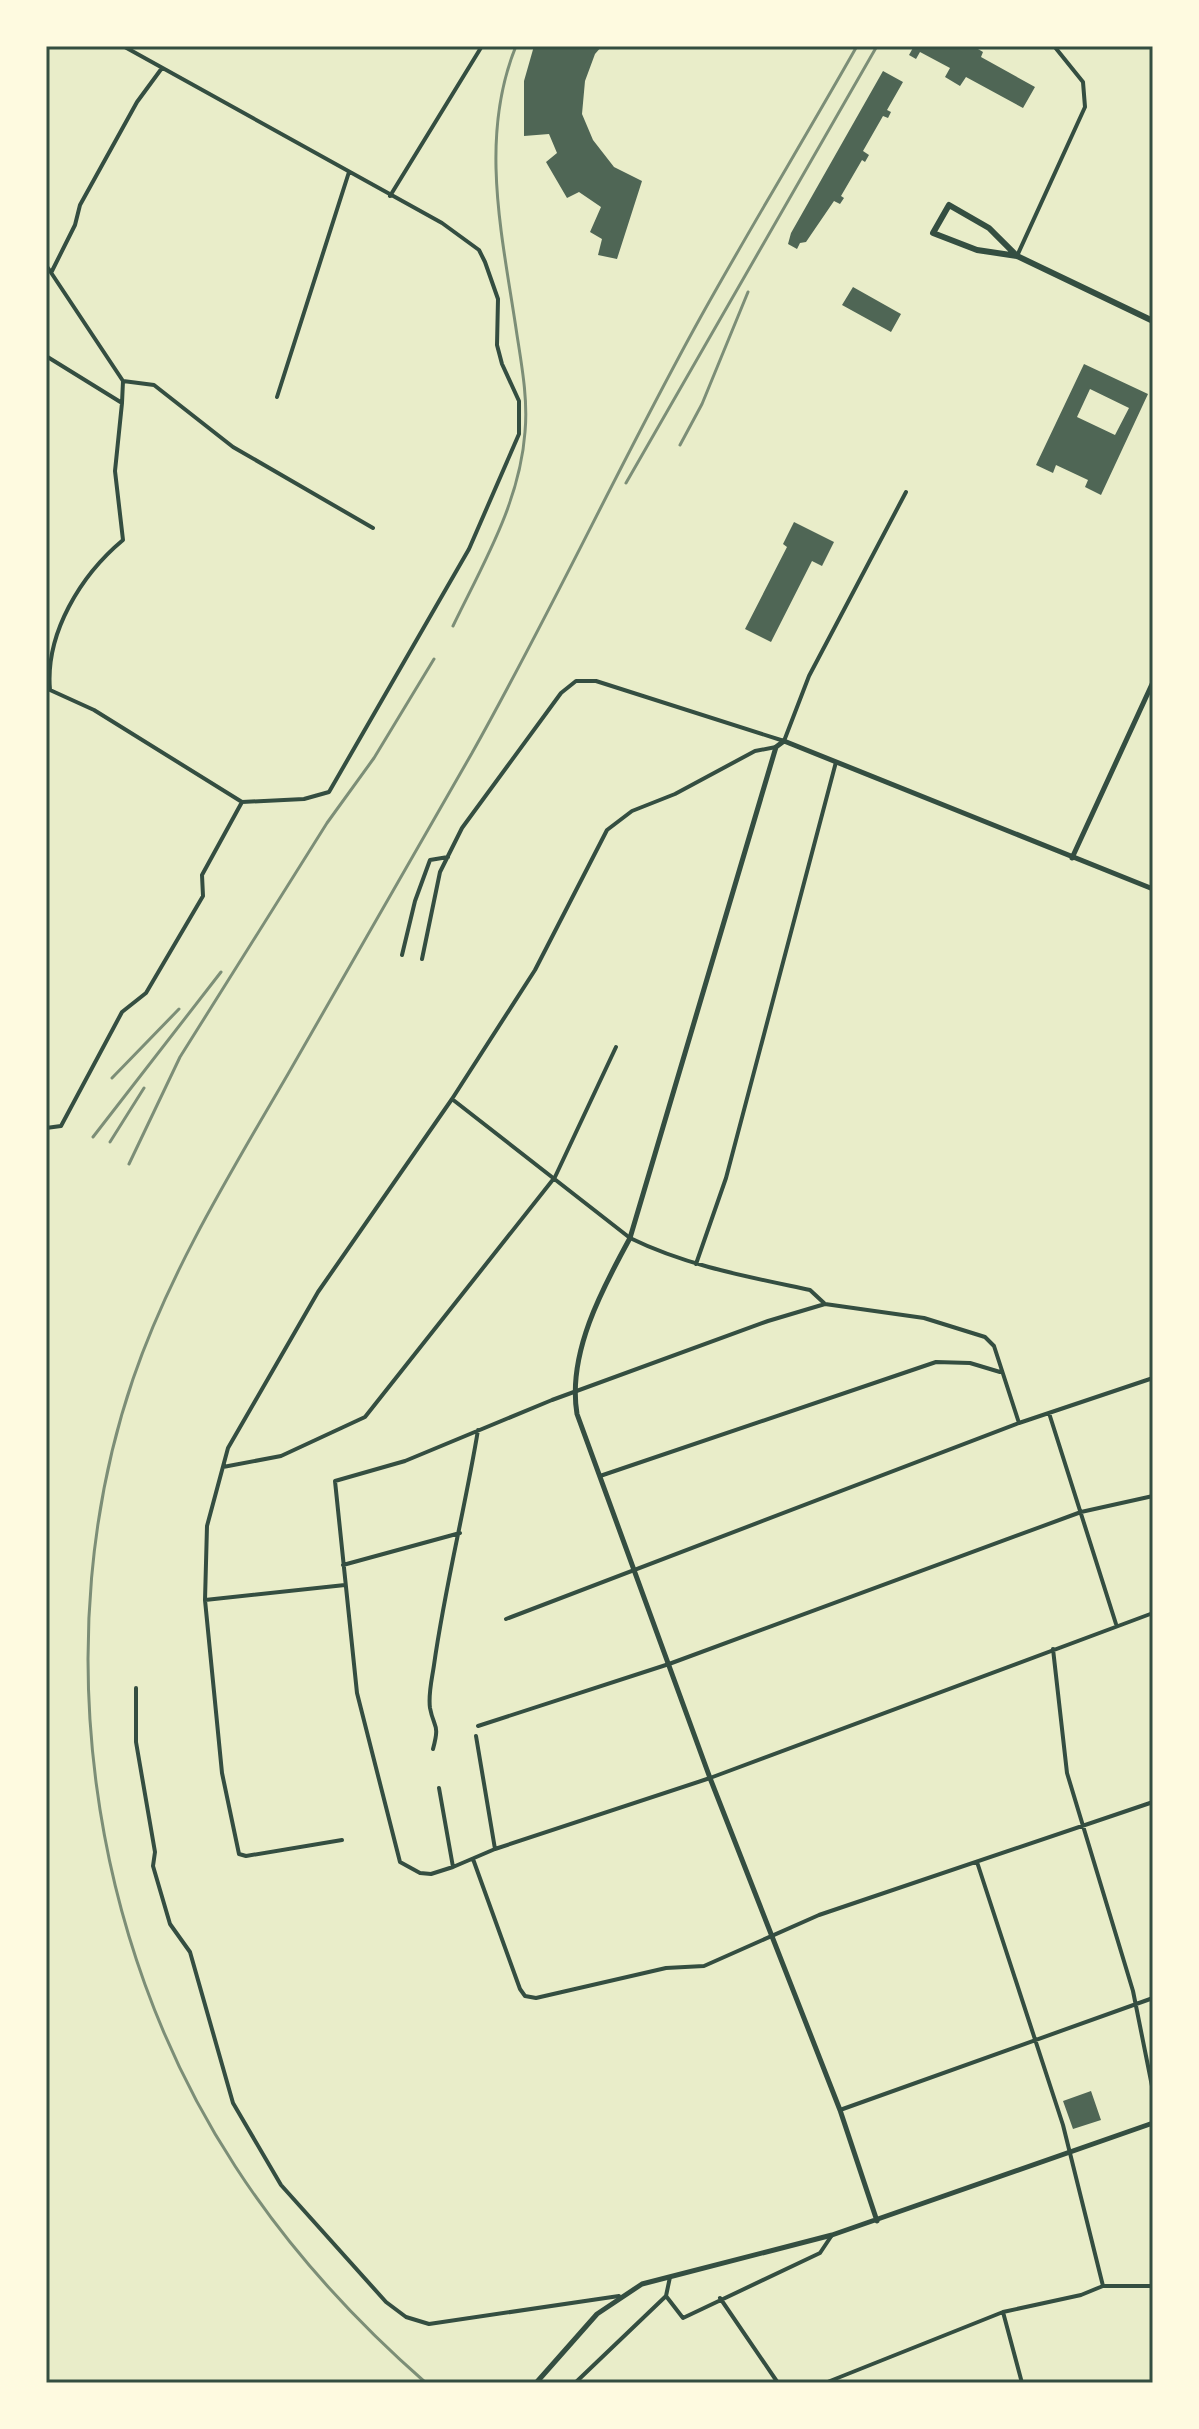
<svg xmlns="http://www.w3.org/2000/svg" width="1199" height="2429" viewBox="0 0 1199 2429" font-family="'PT Sans',sans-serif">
  <rect width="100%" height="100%" fill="#e9edc9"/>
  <path fill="#4f6655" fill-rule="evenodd" d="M534 46H602L595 54 585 81 582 114 593 140 614 167 642 181 617 259 598 255 602 239 590 232 601 207 579 192 567 198 546 162 557 153 549 134 524 136V81Z
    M914 46H973L983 52 981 57 1035 87 1023 108 966 77 960 86 945 77 950 68 920 52 916 59 909 55Z
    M883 71 903 82 887 110 891 112 888 118 883 116 863 151 869 155 865 162 862 160 841 196 844 198 840 204 834 201 806 242 800 243 797 249 788 244 791 233Z
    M853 287 901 314 891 332 842 305Z
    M1084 364 1148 394 1101 495 1085 487 1088 480 1056 465 1053 473 1036 465ZM1090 389 1129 408 1115 435 1077 417Z
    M794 522 834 542 822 566 812 561 771 642 745 629 787 547 783 544Z
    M1091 2091 1101 2120 1073 2129 1063 2101Z"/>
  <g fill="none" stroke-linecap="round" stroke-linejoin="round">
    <path stroke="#344e41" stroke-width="4" d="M390 196 482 46
      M1017 256 1085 107 1083 82 1054 46
      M46 265 123 381 154 385 233 447 373 528
      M52 271 75 225 80 205 137 102 162 68
      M46 356 122 403 115 471 123 540C81 575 45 633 50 690L94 710 242 802 304 799 329 792 469 549 519 434V401L502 364 497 345 498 299 485 262 479 250 442 223 123 46
      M277 397 349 172
      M122 403 123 381
      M402 955 415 901 430 860 448 857
      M422 959 440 872 462 828 561 693 576 681H596L784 741 809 676 906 492
      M452 1099 630 1238C687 1266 749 1277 810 1290L824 1303
      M46 1128 61 1126 122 1012 146 993 203 896 202 875 242 802
      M696 1264 726 1178 836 762
      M1049 1413 1116 1624
      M1019 1423 994 1346 985 1337 924 1318 825 1304 768 1321 552 1400 405 1461 335 1481 357 1693 400 1862 420 1873 431 1874 453 1867 495 1849 710 1778 1153 1613
      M223 1467 281 1456 365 1417 555 1177 616 1047
      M600 1476 936 1362 970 1363 1000 1372
      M343 1565 460 1533
      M205 1600 345 1585
      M506 1619 1019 1423 1153 1378
      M1053 1649 1067 1773 1133 1991 1153 2091
      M136 1688V1742L155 1852 153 1866 170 1924 190 1952 233 2103 281 2185 386 2302 406 2317 429 2324 619 2296
      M478 1726 669 1664 1081 1512 1153 1496
      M476 1736 495 1849
      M433 1749C440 1723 434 1729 430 1708 428 1694 432 1679 434 1665 445 1586 465 1509 478 1430
      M439 1788 453 1867
      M342 1840 246 1856 239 1854 222 1773 205 1600 207 1526 228 1448 318 1292 452 1099 535 970 607 830 632 811 675 794 755 751 776 747
      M473 1859 520 1989 525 1996 536 1998 666 1968 704 1966 819 1915 1153 1802
      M977 1862 1063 2125 1103 2286
      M840 2110 1153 1998
      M666 2296 683 2318 820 2253 832 2235
      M720 2298 778 2383
      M1003 2312 1022 2383
      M575 2383 666 2296 670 2277
      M825 2383 1003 2312 1081 2295 1103 2286H1153"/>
    <path stroke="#344e41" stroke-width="5" d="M1072 858 1153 682
      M877 2221 840 2110 710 1778 577 1414C567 1354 602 1289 630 1238L776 747 784 741 1153 889
      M536 2383 597 2314 642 2284 832 2235 1153 2123"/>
    <path stroke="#344e41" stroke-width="6" d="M1017 256 977 250 933 233 949 205 989 228 1017 256 1153 321"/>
    <path stroke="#7c8e77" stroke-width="3" d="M680 445 702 404 748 292
      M626 483 877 46
      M453 626C483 564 520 502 525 432 528 400 522 367 517 335 503 239 478 139 516 46
      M112 1078 179 1009
      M93 1137 221 972
      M110 1142 144 1088
      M129 1164 180 1057 327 823 374 758 434 659
      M426 2383C353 2319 288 2248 235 2166 88 1941 46 1634 133 1379 170 1271 231 1172 288 1074 350 967 411 860 472 753 552 611 620 463 699 320 750 228 805 138 857 46"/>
  </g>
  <rect width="1199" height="2429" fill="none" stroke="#fefae0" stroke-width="96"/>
  <rect x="48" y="48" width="1103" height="2333" fill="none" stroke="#344e41" stroke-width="3"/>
</svg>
